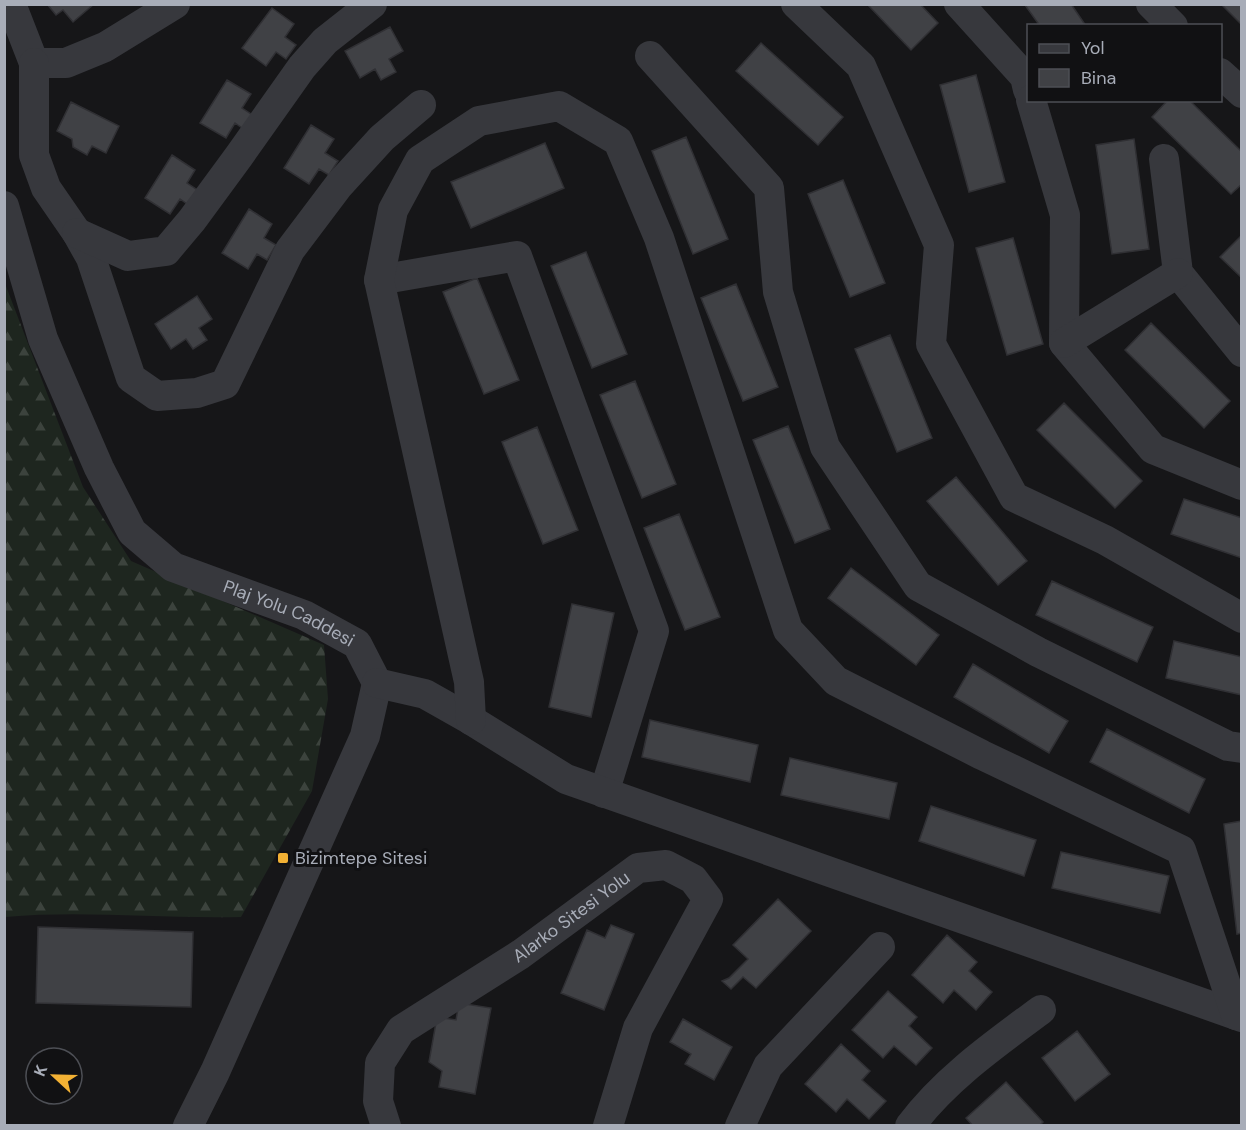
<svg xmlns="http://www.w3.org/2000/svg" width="1246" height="1130" viewBox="0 0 1246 1130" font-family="'DM Sans',sans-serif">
  <defs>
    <pattern id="forest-firs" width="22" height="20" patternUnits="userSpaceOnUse" patternTransform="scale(1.5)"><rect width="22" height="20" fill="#1e261f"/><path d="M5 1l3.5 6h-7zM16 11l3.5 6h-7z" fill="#3c433d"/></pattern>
  </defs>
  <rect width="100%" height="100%" fill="#161618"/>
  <path fill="url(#forest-firs)" d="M4 281 83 487 131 561 324 645 328 699 312 791 241 917C162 919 83 910 5 917Z"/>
  <path fill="#404145" stroke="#303034" stroke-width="1.5" d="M47 4H94L73 22 63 10 56 15Z
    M867 4H920L938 23 911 50Z
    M1071 4 1086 26H1040L1025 5Z
    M1221 4H1242V25Z
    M272 8 294 24 285 37 296 45 286 59 276 52 266 66 242 48Z
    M390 27 403 51 389 59 396 72 381 80 375 69 360 78 345 51Z
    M761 43 843 117 818 145 736 71Z
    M976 75 1005 182 969 192 940 85Z
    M227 80 251 94 242 108 254 116 245 130 235 123 226 138 200 123Z
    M1168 100H1189L1242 152V184L1231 194 1152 117Z
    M71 102 119 126 106 153 92 146 87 155 73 147 72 139 57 131Z
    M311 125 334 139 325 153 338 161 329 175 319 169 309 184 284 168Z
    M686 137 728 239 693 254 652 151Z
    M1134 139 1149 249 1112 254 1096 145Z
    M545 143 564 188 471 228 451 182Z
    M172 155 195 170 187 183 199 191 190 206 180 199 170 214 145 198Z
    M843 180 885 283 850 297 808 194Z
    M249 209 272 224 264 238 276 245 267 260 257 254 248 269 222 253Z
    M1242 235V278L1220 257Z
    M1013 238 1043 344 1007 355 976 248Z
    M586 252 627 354 592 368 551 266Z
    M477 278 519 380 484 394 443 292Z
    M736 284 778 387 743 401 701 298Z
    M197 296 212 319 199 328 207 340 193 349 186 339 171 349 155 324Z
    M1151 323 1230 401 1204 428 1125 350Z
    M890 335 932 438 897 452 855 349Z
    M635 381 676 484 642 498 600 395Z
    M1064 403 1142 481 1115 508 1037 430Z
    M788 426 830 529 795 543 753 440Z
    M537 427 578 530 543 544 502 442Z
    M956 477 1027 561 998 585 927 501Z
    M1184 499 1242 518V558L1171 534Z
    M679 514 720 617 685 630 644 528Z
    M851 568 939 635 916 665 828 598Z
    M1052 581 1153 627 1137 662 1036 615Z
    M572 604 614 613 591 717 549 707Z
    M1174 641 1242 657V695L1166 678Z
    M973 664 1068 721 1049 753 954 697Z
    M650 720 758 745 750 782 642 757Z
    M1107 729 1205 779 1189 813 1090 762Z
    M790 758 897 783 889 819 781 795Z
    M931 806 1036 840 1024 876 919 841Z
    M1242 821V933L1237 934 1224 824Z
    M1061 852 1169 876 1160 913 1052 888Z
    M778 899 811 931 756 988 743 977 731 989 722 981 729 978 748 959 733 945Z
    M611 925 634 934 604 1010 561 993 587 930 605 938Z
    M38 927 193 932 191 1007 36 1003Z
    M947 935 977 962 969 971 992 992 976 1010 954 990 943 1003 912 975Z
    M888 991 917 1017 909 1026 932 1048 916 1065 894 1046 883 1058 852 1030Z
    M459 1003 491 1008 475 1094 439 1087 442 1071 429 1062 437 1017 456 1020Z
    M683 1019 732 1047 714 1080 685 1064 691 1054 670 1042Z
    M1077 1031 1110 1074 1075 1101 1042 1058Z
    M841 1044 870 1071 862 1080 886 1101 869 1119 847 1099 836 1112 805 1084Z
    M1006 1082 1043 1122 1039 1126H973L966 1118Z"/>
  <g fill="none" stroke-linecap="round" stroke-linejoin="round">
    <g stroke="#37383d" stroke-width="30">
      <path d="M11 4 34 63H66L105 47 175 4"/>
      <path d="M796 4 861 66 939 245 931 344 1014 497 1105 540 1242 618"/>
      <path d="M959 4 1025 77 1028 90"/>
      <path d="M1151 4 1173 26"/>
      <path d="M650 56 769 188 778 292 825 447 918 586 1038 652 1228 746 1242 748"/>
      <path d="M34 63V155L46 188 77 233 91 258 131 378 157 396 197 393 225 384 290 250 339 185 382 138 421 105"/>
      <path d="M1220 73 1242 93"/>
      <path d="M1031 100 1065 215 1064 343 1153 449 1242 485"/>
      <path d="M1164 159 1178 273 1242 352"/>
      <path id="s1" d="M4 206 43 339 99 468 132 532 173 567 304 615 357 644 377 683 365 736 215 1072 188 1126"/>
      <path d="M77 233 128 256 166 251 192 220 239 156 302 67 325 41 372 4"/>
      <path d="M379 280 517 256 654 631 604 793"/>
      <path d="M1064 343 1178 273"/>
      <path d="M377 683 425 694 471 720 566 779 1242 1017"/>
      <path d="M471 720 469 682 379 280 393 210 420 160 479 121 559 106 618 141 659 238 788 630 836 681 982 755 1181 850 1236 1015"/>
      <path id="s2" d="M386 1126 378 1101 380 1063 401 1030 521 954 638 868 666 865 693 879 708 899 638 1028 608 1126"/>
      <path d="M740 1126 768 1066 880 947"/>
      <path d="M910 1126C945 1079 995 1044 1041 1010"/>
    </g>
  </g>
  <rect fill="#f2b134" stroke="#111113" stroke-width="2" x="277" y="852" width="12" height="12" rx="3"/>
  <g text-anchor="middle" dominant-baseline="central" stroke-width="6" stroke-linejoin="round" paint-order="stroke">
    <g font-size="18" fill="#a8adb8" stroke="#111113">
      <text stroke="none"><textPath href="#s1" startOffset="530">Plaj Yolu Caddesi</textPath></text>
      <text stroke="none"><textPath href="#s2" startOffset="308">Alarko Sitesi Yolu</textPath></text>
    </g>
    <g font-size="18" fill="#a8adb8" stroke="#111113" text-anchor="start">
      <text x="295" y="858">Bizimtepe Sitesi</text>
    </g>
  </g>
  <rect width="1246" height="1130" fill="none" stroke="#a8adb8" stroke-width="12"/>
  <rect x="1027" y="24" width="195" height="78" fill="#111113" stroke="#4d4f55" stroke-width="1.5"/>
  <rect x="1039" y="44" width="30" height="9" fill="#37383d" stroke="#4d4f55" stroke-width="1.5"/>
  <text x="1081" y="54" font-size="18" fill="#a8adb8">Yol</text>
  <rect x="1039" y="69" width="30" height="18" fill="#404145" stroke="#4d4f55" stroke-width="1.5"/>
  <text x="1081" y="84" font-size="18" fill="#a8adb8">Bina</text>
  <g transform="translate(54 1076) rotate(292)"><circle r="28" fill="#111113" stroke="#4d4f55" stroke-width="1.5"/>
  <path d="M0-4.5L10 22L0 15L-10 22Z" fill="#f2b134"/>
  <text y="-9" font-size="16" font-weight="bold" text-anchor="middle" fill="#a8adb8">K</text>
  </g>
</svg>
